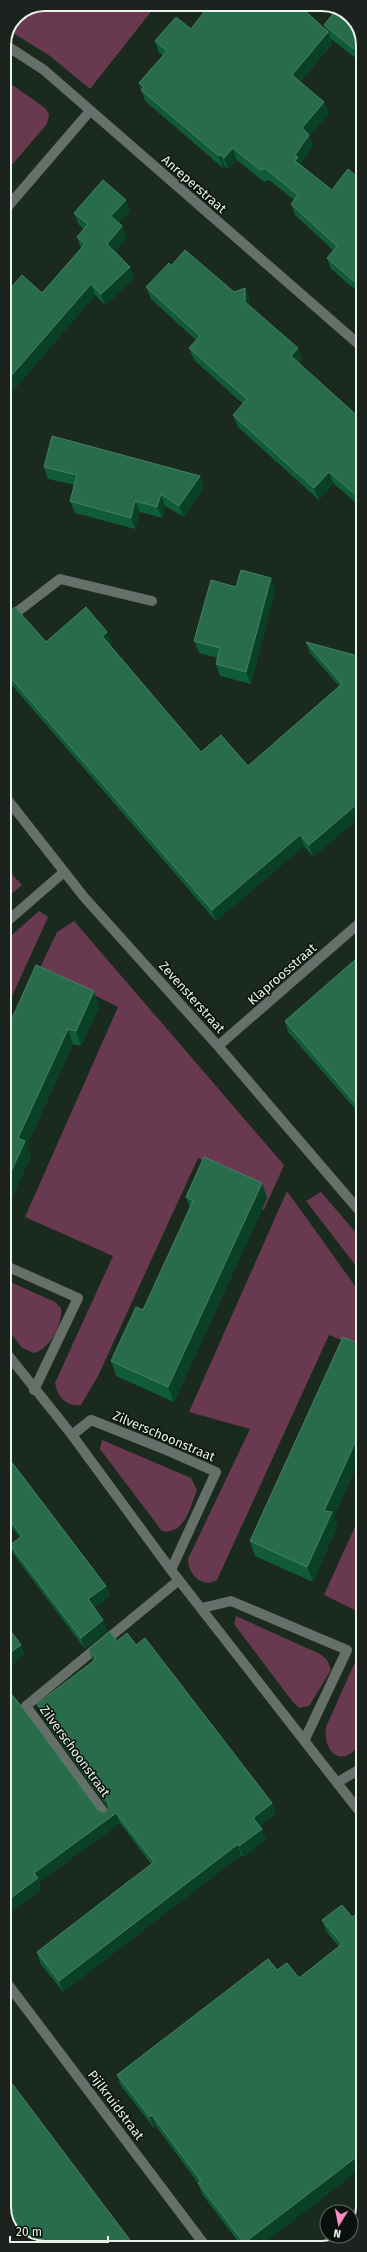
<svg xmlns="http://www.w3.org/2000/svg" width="367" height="2252" viewBox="0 0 367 2252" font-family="'Fira Sans',sans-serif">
  <rect width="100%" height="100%" fill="#1a2a1f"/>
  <path fill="#693a4f" d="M46 4H157L90 89 50 56 10 31 16 16Z
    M4 79 45 108 49 114 47 124 4 174Z
    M4 866 22 885 4 900Z
    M39 911 48 917 4 1014V942Z
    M74 921 284 1165 264 1210 244 1202 252 1183 198 1158 98 1376 81 1405C66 1407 58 1397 55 1383L113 1256 25 1217 118 1007 40 968 57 932Z
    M287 1191 363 1297V1349L329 1335 217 1580C202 1589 188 1574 188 1559L250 1429 189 1412Z
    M321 1192 363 1241V1275L306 1201Z
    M4 1279 55 1302 61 1308C63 1324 50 1349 34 1353L22 1348 4 1324Z
    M102 1440 191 1478 197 1490C190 1507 185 1535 162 1531L100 1449Z
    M363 1509V1614L324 1595Z
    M236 1616 320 1654 327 1660 331 1670 309 1706 299 1708 292 1701 234 1624Z
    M363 1644C363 1665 363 1687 363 1708 363 1716 365 1725 363 1733 354 1769 322 1761 326 1727Z"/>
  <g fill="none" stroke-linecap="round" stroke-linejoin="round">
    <path stroke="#676f6a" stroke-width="10" d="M4 211 90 111
      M4 622 60 579 152 601
      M4 795 84 897 218 1046 363 1215
      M4 924 64 872
      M218 1046 363 920
      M4 1265 78 1298 34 1390
      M4 1350 72 1435 171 1570 363 1816
      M72 1435 91 1420 164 1449 216 1472 171 1570
      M202 1608 231 1601 347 1650 305 1739
      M338 1782 360 1769 363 1771
      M107 1817 26 1706 179 1580
      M4 1979 207 2248"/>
    <path stroke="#676f6a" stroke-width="10" d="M4 44 44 70 363 348"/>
  </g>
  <path fill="#105b38" d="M243 5 258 7 326 30 324 25 363 40V64L330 38 332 44 300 82 329 113 309 136 313 146 300 164 301 165 332 190 363 182V290L359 293 331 269 327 258 333 250 295 215 291 204 294 200 269 180 264 182 237 160 228 169 225 166 223 168 145 101 139 83 163 55 159 53 155 41 191 29Z
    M126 200 130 211 119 223 122 226 127 238 115 251 130 267 134 279 105 305 95 295 4 401V296L42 293 81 248 77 237 84 229 79 225 74 213Z
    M171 266 234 292 245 288 249 299V306L302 359 299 363 363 421V509L333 483 319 500 238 427 233 415 243 404 194 360 189 348 196 340 151 299 146 287Z
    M44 467 200 476 204 487 184 517 165 506 162 518 140 512 135 529 75 513 70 501 75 485 48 479Z
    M236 587 275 590 251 684 220 676 216 664 218 658 199 653 194 641Z
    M4 615 46 642 107 632 111 643 109 645 201 752 248 766 339 686 310 653 306 642 363 658V814L313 857 304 846 216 921 4 676V660L7 657 4 654Z
    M363 953V1118L288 1032 285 1021Z
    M99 1007 81 1046 73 1044 27 1145 31 1156 6 1210 4 1209V1036Z
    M262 1183 267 1198 174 1402 116 1376 111 1361 143 1310 190 1208 186 1197Z
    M363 1346V1452L334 1516 337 1527 313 1582 255 1556 250 1541Z
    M4 1452 106 1586 110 1596 94 1608 107 1631 85 1649 14 1555 10 1545 20 1538 4 1518Z
    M117 1641 136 1645 272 1803 276 1814 260 1826 266 1840 243 1857 241 1855 63 1992 40 1963 37 1952 151 1864 120 1823 39 1882 41 1889 4 1917 98 1810 104 1813 109 1809 41 1715 37 1704 93 1661 89 1649Z
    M352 1917 258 2248H243L202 2194 198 2183 156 2126 154 2128 121 2086 117 2075 277 1970 299 1978 339 1947 326 1931 322 1920Z"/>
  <path fill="#0a4126" d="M328 32 332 44 296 86 292 75Z
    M324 102 329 113 309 136 313 146 300 164 302 169 295 161V155L302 128Z
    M233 148 237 160 228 169 224 158Z
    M220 154 225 166 223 168 219 156Z
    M126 200 130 211 115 228 111 216Z
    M122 226 127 238 111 255 107 244Z
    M130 267 134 279 105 305 101 294Z
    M359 277 363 288V290L359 293 355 282Z
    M91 284 95 295 4 401V384Z
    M245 288 249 299V314L245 302Z
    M298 348 302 359 295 367 291 356Z
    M329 472 333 483 319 500 314 488Z
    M200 476 204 487 184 517 179 506Z
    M161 494 165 506 162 518 157 507Z
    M135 501 140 512 135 529 131 518Z
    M271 578 275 590 251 684 246 672Z
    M7 597 11 609 4 614V599Z
    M107 632 111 643 106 648 102 636Z
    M363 799V814L313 857 309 845Z
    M300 835 304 846 216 921 212 910Z
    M94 991 99 1007 81 1046 76 1031Z
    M68 1029 73 1044 27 1145 31 1156 6 1210 4 1205V1187L18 1138Z
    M262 1183 267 1198 174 1402 168 1387Z
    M363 1425V1452L334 1516 337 1527 313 1582 307 1567 324 1511Z
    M106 1586 110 1596 92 1610 88 1599Z
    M103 1620 107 1631 85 1649 81 1638Z
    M21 1645 25 1655 4 1671V1657Z
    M272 1803 276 1814 257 1829 253 1818Z
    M116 1813 120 1823 39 1882 41 1889 4 1917V1903L34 1873Z
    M262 1829 266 1840 243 1857 239 1846Z
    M238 1844 241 1855 63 1992 59 1981Z
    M152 2115 156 2126 154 2128 150 2117Z
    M363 2152V2167L258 2248H246L244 2243Z"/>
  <path fill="#286c4b" stroke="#468164" d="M210 4H241L243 5 244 4H254L258 7 260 4H298L328 32 292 75 324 102 302 128 309 135 295 155 298 157 295 161 332 190 348 169 363 182V281L359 277 355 282 327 258 337 246 291 204 298 195 265 168 260 170 233 148 224 158 220 154 219 156 141 90 144 87 139 83 167 51 155 41 176 17 191 29Z
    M337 9 351 16 363 40V56L324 25Z
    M103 180 126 200 111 216 122 226 107 244 130 267 101 294 91 284 4 384V296L22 275 42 293 85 244 77 237 88 224 74 213Z
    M185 250 234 292 245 288V302L298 348 291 356 363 421V501L329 472 314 488 233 415 247 399 189 348 200 336 146 287 169 263 171 266Z
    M52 436 200 476 179 506 161 494 157 507 135 501 131 518 70 501 77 475 44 467Z
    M241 570 271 578 246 672 216 664 220 648 194 641 211 580 236 587Z
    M4 594 7 597 4 599Z
    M15 607 46 642 86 607 107 632 102 636 201 752 221 735 248 766 342 684 306 642 362 657 363 658V799L309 845 300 835 212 910 4 670V660L10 655 4 648V615Z
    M363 953V1112L285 1021Z
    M36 965 94 991 76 1031 68 1029 18 1138 25 1141 4 1187V1036Z
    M204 1157 262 1183 168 1387 111 1361 136 1307 143 1310 165 1262 193 1201 186 1197Z
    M343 1337 363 1346V1425L324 1511 332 1512 307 1567 250 1541Z
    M4 1452 106 1586 88 1599 103 1620 81 1638 10 1545 22 1536 4 1512Z
    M4 1622 21 1645 4 1657Z
    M110 1631 117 1641 127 1633 136 1645 145 1638 272 1803 253 1818 262 1829 239 1846 238 1844 59 1981 37 1952 154 1862 116 1813 34 1873 38 1878 4 1903V1685L26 1712 98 1810 104 1813 109 1808 108 1802 37 1704 96 1659 89 1649Z
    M342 1905 352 1917 363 1909V2152L244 2243 198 2183 201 2181 152 2115 150 2117 117 2075 268 1959 277 1970 287 1963 299 1978 342 1944 322 1920Z
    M4 2073 136 2248H40L16 2236 4 2212Z"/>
  <g text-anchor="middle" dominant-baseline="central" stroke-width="3" stroke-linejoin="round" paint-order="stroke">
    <g font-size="13" fill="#e9f3ec" stroke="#0a100c">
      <text transform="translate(194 184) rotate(41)">Anreperstraat</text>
      <text transform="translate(282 974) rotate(-41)">Klaproosstraat</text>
      <text transform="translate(192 997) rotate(48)">Zevensterstraat</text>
      <text transform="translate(164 1436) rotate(23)">Zilverschoonstraat</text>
      <text transform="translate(75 1751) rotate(54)">Zilverschoonstraat</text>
      <text transform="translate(116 2105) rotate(53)">Pijlkruidstraat</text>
    </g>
  </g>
  <path d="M0 0H367V2252H0ZM45 11H322A34 34 0 0 1 356 45V2207A34 34 0 0 1 322 2241H45A34 34 0 0 1 11 2207V45A34 34 0 0 1 45 11Z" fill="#1c221e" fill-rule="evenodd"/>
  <path fill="none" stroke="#e9f3ec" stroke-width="2" d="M45 11H322A34 34 0 0 1 356 45V2207A34 34 0 0 1 322 2241H45A34 34 0 0 1 11 2207V45A34 34 0 0 1 45 11Z"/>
  <g transform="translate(339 2224) rotate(190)"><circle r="19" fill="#0a100c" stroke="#636b66"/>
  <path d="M0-3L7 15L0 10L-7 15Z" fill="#fd8ec0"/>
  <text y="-6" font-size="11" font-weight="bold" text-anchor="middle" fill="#e9f3ec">N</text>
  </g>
  <path d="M10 2236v6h98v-6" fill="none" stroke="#e9f3ec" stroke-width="2"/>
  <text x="16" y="2236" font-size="12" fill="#e9f3ec" stroke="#0a100c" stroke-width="3" paint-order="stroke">20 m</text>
</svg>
